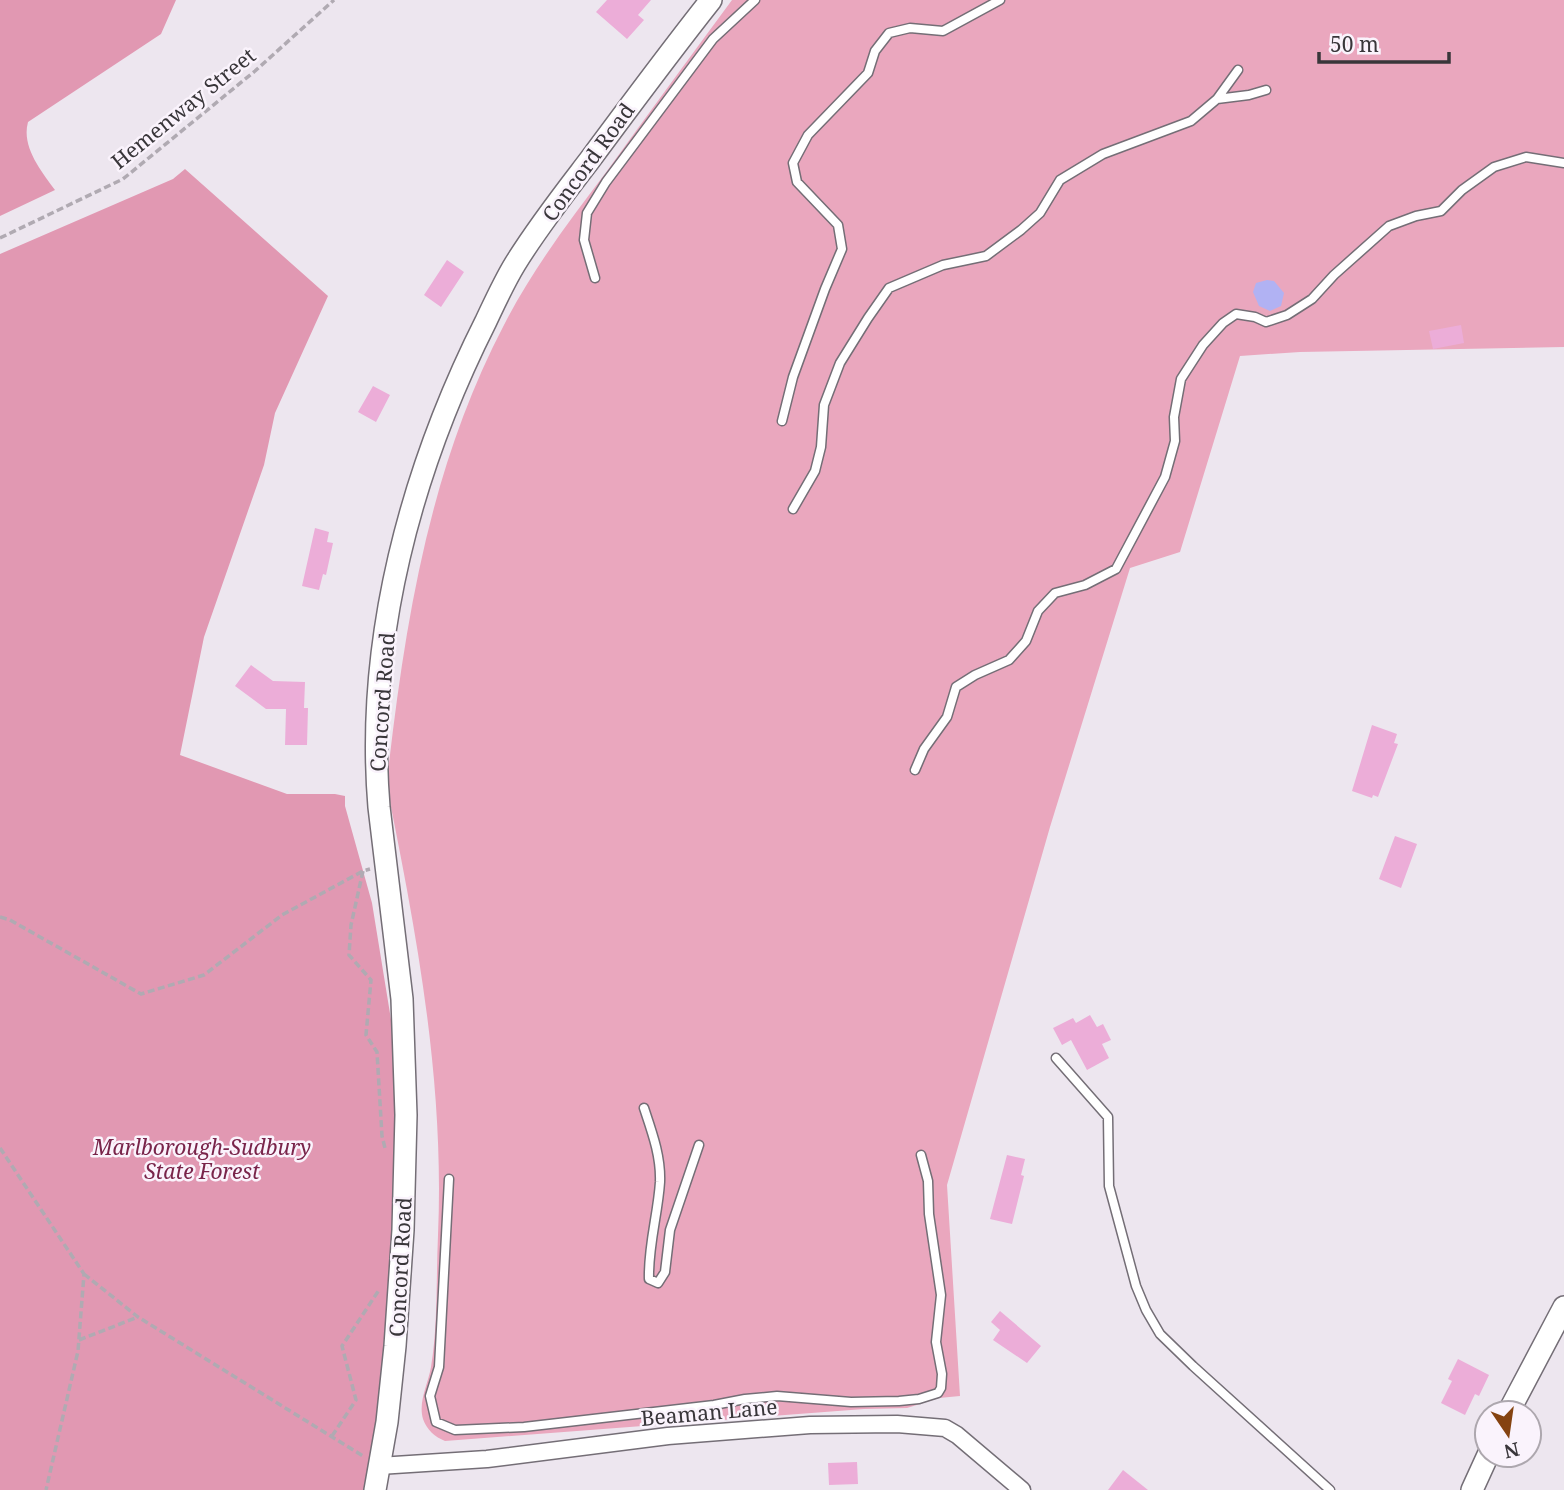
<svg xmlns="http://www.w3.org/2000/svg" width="1564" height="1490" viewBox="0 0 1564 1490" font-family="'Noto Serif',serif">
  <rect width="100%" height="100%" fill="#ede6ef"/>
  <path fill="#eaa7be" d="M732 0H1564V347L1300 352 1240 356 1180 552 1130 568 1050 827 947 1185 960 1396 939 1398 907 1408 864 1409 445 1441C435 1437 427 1430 423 1419 418 1402 428 1384 431 1367 438 1325 436 1279 438 1235 445 1075 414 919 382 763H389C407 610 432 463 504 325 532 270 570 220 607 171 648 114 690 57 732 0Z"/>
  <path fill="#e198b2" d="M0 0H176L161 34 28 122C21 147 42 172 55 190L0 216Z
    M185 169 328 296 275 413 264 465 204 637 180 755 287 794H335L345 796V806L372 903 401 1081 399 1263 368 1490H0V254L173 179Z"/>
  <path fill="#b1b2f3" d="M1267 280 1274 281 1284 293 1281 306 1270 311 1259 306 1253 292 1256 283Z"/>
  <path fill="#ecadd8" d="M607 0H651L638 15 644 20 627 39 596 12Z
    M447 260 464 272 441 307 424 295Z
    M1461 325 1464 343 1433 349 1429 331Z
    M373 386 390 395 376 422 358 412Z
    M315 528 329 532 327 542 333 543 326 575 323 574 319 590 302 586Z
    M251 665 273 681 305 682 304 708H308L307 745H285L286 709H266L235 686Z
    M1372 725 1397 734 1394 743 1398 744 1378 797 1373 795 1372 798 1352 791Z
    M1395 836 1417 844 1401 888 1379 879Z
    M1090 1015 1097 1027 1103 1024 1111 1040 1102 1044 1109 1058 1087 1070 1071 1040 1062 1045 1053 1028 1073 1018 1076 1023Z
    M1007 1155 1025 1159 1021 1175 1024 1176 1012 1224 990 1219Z
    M1000 1311 1041 1346 1027 1363 993 1340 1000 1330 991 1322Z
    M1458 1359 1489 1375 1479 1396 1475 1394 1465 1415 1441 1403 1452 1381 1448 1379Z
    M857 1462 858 1484 829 1485 828 1463Z
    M1123 1470 1148 1490H1108Z"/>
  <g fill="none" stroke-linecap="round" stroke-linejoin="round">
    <defs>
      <path id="service" d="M1217 99 1238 70
        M595 278 584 240 587 213 606 182 713 39 755 0
        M782 421 793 377 825 289 842 249 838 225 797 182 793 163 808 135 868 73 875 51 889 33 910 28 943 31 1000 0
        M793 509 815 471 821 447 824 405 840 363 868 318 889 288 943 265 986 256 1021 230 1040 213 1060 180 1103 154 1191 121 1217 99 1249 95 1266 90
        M915 770 924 749 947 717 956 687 975 675 1009 660 1026 641 1038 611 1055 593 1085 585 1116 569 1165 477 1175 441 1174 417 1181 379 1203 345 1223 323 1236 314 1255 317 1266 322 1287 315 1312 299 1334 275 1389 226 1416 216 1441 211 1462 190 1494 167 1526 157 1564 163
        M1056 1058 1108 1117 1109 1186 1136 1286 1146 1310 1160 1334 1193 1366 1330 1490
        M644 1108C652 1132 661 1156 660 1182 658 1214 648 1246 649 1279L658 1283 665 1272 670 1230 699 1145
        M449 1179 439 1367 430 1396 436 1422 455 1430 524 1427 714 1405 745 1399 777 1396 851 1402 899 1401 919 1399 938 1393 941 1388 942 1374 936 1342 941 1295 929 1214 928 1181 921 1155"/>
      <path id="minor" d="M379 1466 487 1459 668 1436 810 1425 897 1424 945 1428 957 1435 1022 1490"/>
      <path id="tertiary" d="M1508 1413 1564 1307
        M375 1490 387 1422 395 1346 403 1230 406 1115 402 999 379 807C365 640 411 470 486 321 495 302 504 282 515 264 537 228 563 195 589 161 629 107 669 53 711 0
        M1472 1490 1488 1455"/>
    </defs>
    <use href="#service" stroke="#746e76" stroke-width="11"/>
    <use href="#minor" stroke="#746e76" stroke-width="19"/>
    <use href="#tertiary" stroke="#746e76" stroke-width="24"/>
    <path stroke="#b0aab2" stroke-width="3.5" stroke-dasharray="7 3.5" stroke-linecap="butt" d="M0 238 123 179 255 71 334 0
      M363 871 351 925 349 955 371 980 366 1035 377 1052 382 1136 385 1148
      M0 917 10 920 141 994 204 975 282 915 363 871 370 869
      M0 1148 84 1274 78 1351 46 1490
      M84 1274 138 1317 363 1456
      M79 1340 138 1317
      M332 1436 356 1400 342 1346 379 1290"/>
    <use href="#service" stroke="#fff" stroke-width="8"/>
    <use href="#minor" stroke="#fff" stroke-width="16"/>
    <use href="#tertiary" stroke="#fff" stroke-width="21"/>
  </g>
  <g text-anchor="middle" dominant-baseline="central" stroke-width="5" stroke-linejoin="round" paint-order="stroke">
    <g font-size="21" fill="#39363a" stroke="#faf3fc">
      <text transform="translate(183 108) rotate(-39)">Hemenway Street</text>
      <text transform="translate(588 162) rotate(-54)">Concord Road</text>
      <text transform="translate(382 702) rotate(-86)">Concord Road</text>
      <text transform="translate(400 1267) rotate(-87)">Concord Road</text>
      <text transform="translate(709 1412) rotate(-5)">Beaman Lane</text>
    </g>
    <g font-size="21" font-style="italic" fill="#79244a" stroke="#faf3fc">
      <text x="202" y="1147">Marlborough-Sudbury<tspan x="202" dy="24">State Forest</tspan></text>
    </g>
  </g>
  <g transform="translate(1508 1434) rotate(167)"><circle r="33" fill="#faf3fc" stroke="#ada7ae" stroke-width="2"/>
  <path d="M0-5L12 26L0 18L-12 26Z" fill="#854311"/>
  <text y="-10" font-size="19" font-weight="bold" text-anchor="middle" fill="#39363a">N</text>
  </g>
  <path d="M1319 52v10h130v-10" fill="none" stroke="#39363a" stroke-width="3.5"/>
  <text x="1330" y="52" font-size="21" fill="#39363a" stroke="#faf3fc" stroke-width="5" paint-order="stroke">50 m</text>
</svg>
